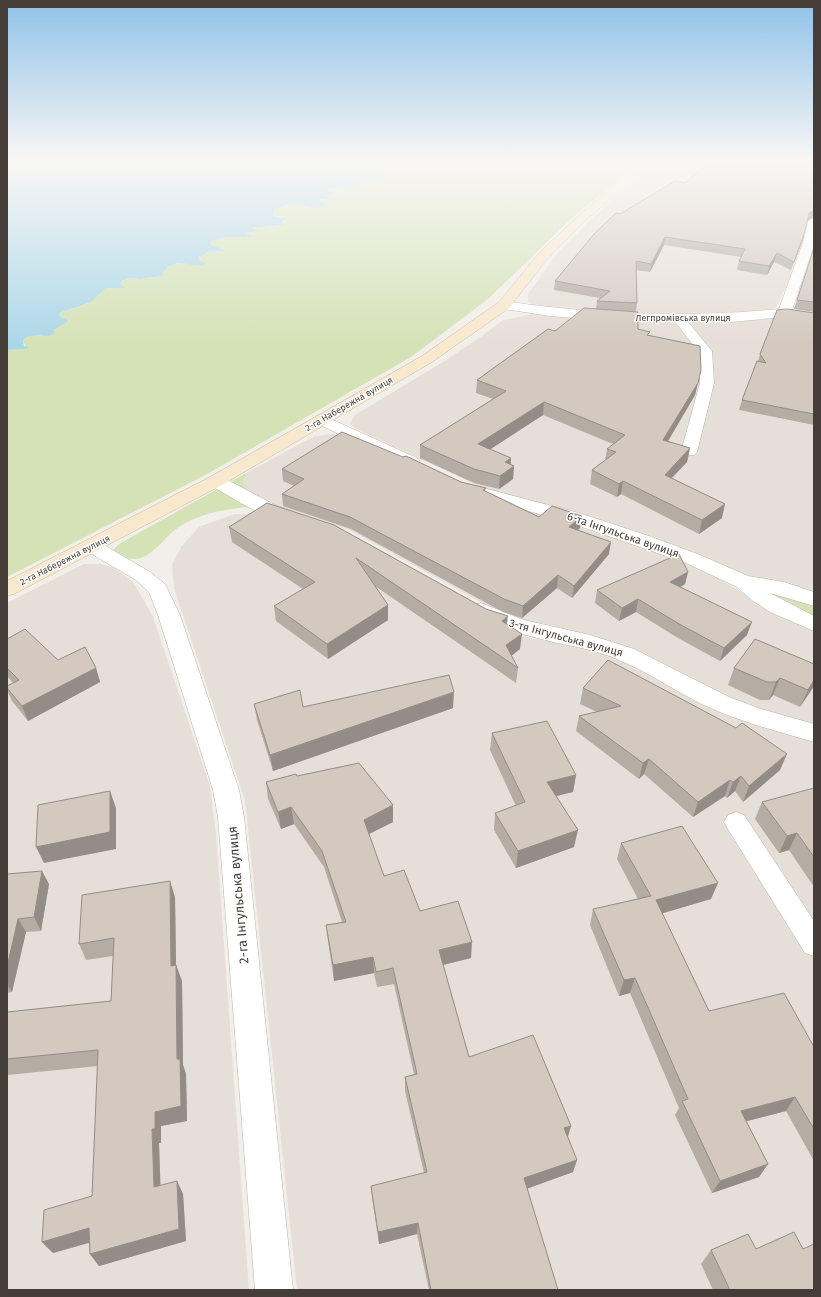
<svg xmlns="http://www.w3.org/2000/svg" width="821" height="1297" viewBox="0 0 821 1297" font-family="'Fira Sans',sans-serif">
  <rect width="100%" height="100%" fill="#f2eee9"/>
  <path fill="#e6dfd7" d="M657 162H814L813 206 806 239 790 280 776 307 769 311 749 314 625 315 534 306 528 301V294L556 255 591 219Z
    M533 314 667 323 739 321 779 318 814 321V596L756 579 686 550 483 488 356 429 350 424 355 415 443 362 482 336 503 320Z
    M333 434 348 437 452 489 572 523 700 567 763 605 814 629V727L731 699 499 612 349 530 274 505 248 491 243 482 246 473 315 436Z
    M234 514 267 515 490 624 530 638 583 647 622 660 814 739V1290H297L245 800 174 588 172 565 181 547 199 527Z
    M84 564H100L113 567 134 583 153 617 210 786 216 834 249 1290H7V603Z"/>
  <path fill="#d4e2b6" d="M381 162H640L573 217 488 299 411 357 207 474 7 577V350L27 349 23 341C27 335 33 335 40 336L69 321 60 316 59 313 91 302 106 288H124L120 284 122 281 128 278 140 279 161 276 163 274 161 273C174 258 189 265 204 264L199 256 208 252 225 251 210 244 211 241 226 237H252L245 233 258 231 252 228 280 226 287 219 284 217 273 216 274 210 292 204 309 207H322L319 199H326L325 196 334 192 328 190 327 188C340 185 348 191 361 185V183L384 180 381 179 389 176V172L380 170 379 167Z
    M246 473 243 482 248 491 274 505C241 507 204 509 176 529 164 538 156 552 141 558 132 561 122 557 115 553L114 549 119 544Z
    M768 590 814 604V620L768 595Z"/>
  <path fill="#acd7e8" d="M7 162H381L383 164 379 167 380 170 390 174 382 179 384 181 361 183 362 185 347 190 337 187 327 188 328 190 334 193 326 196 329 199H319L326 205C315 211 303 204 292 204 287 205 279 208 274 210L273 216 287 218 283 222V225L252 228 258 231 246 233 252 237H226L211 241 210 244 226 251 208 252 199 257 201 261 206 263C194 271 177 253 162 273L164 274 161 276 140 279 128 278 122 281 120 284 125 288H106L91 302 59 313 60 316 69 321 53 330 54 334C44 339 30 331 23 341L24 346 29 347 27 349 7 350Z"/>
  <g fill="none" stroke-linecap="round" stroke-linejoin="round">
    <defs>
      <path id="lane" d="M679 315 683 316 712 351 714 383 697 452 694 455H684L681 452 700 383 698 351 673 319Z
        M736 812 744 815 814 921V956L805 953 728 829 724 822 728 815Z"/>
      <path id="street" d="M814 218V245L792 310 814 313V321L784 317 731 322H625L550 316 504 309 499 308 497 305 499 302 504 301C595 315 687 318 779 309L804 240 808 221Z
        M322 415 417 458 420 462 417 466 411 467 405 466 316 423 314 420 316 417Z
        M216 476 222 477 275 505 296 512 298 516 296 520C273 526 230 496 210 485L207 481 210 477Z
        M468 484 579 513 649 536 700 555 748 576 784 582 814 592V606L770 593 814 616V631L770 612 753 601 737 587 686 563 565 521 462 493 459 489 462 485Z
        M92 540 99 542 150 572 165 584 180 615 239 790 244 817 293 1290H255L218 817 213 790 158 615 149 592 136 580 85 550 82 546 85 542Z
        M481 603 524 620 590 635 634 649 729 697 761 709 814 724V742C780 732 745 723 713 709 680 695 651 673 619 660 599 651 578 647 557 643 538 638 481 626 470 610L474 605Z"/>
      <path id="secondary" d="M643 162H654L586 220 548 258 509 308 432 362 222 485 14 594 7 596V581L210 477 422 356 499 302 540 252 578 216Z"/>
    </defs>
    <use href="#lane" stroke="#bdb5ac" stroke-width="1"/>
    <use href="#street" stroke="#bdb5ac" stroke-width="1"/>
    <use href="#secondary" stroke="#cdba9d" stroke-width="1"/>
    <use href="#lane" fill="#fff" fill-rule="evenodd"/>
    <use href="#street" fill="#fff" fill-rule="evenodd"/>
    <use href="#secondary" fill="#f8e8cd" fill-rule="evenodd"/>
  </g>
  <path fill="#b5ada4" d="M620 214 807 220 803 240 791 270 774 262 767 275 737 270 739 261 741 257 664 245 650 272 636 270 637 303 636 312 638 329 650 336 698 383 695 395 668 441 690 448 687 462 672 478 722 518 699 534 621 494 617 497 590 484 592 470 605 461 607 449 613 444 543 415 490 449 511 458V464L514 466 513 479 499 489 474 483 420 458V445L493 399 476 393 477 380 555 331 596 309 597 301 600 298 554 290 555 281Z
    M814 248V312L794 309 797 300Z
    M814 313V425L739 410 742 400 758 362 760 354Z
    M282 469 461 482 486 488 485 491 539 517 580 528 578 530 609 554 572 598 557 588 522 618 503 612 351 529 283 506 282 494 294 486 283 481Z
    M267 503 507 625 520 649 511 656 518 668 516 683 375 586 388 605V620L328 659 276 621 274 606 303 589 232 542 229 527Z
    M688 572 685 584 681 587 747 635 720 661 678 638 636 612 619 621 595 603 597 590Z
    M7 639 58 660 96 668 100 682 28 721 12 701 7 690V686L13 683 7 676Z
    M814 664V686L800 707 773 695 769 700H760L728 685 734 668Z
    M583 688 780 770 743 802 735 791 727 798 725 796 693 817 644 774 639 779 576 731 579 716 597 712 580 704Z
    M254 704 303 707 453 708 273 771 257 720Z
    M492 733 576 775 573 792 556 796 574 847 516 868 494 830 495 813 516 806 490 750Z
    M297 776 393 805V822L369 834 384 876 420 911 471 958 443 965 469 1057 571 1126 568 1137 577 1160 573 1172 527 1188 558 1290H429L417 1234 379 1244 372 1198 371 1186 424 1173 405 1091V1077L414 1074 394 984 377 987 374 973 334 981 328 941 326 925 342 922 324 867 294 824 281 829 268 799 266 782Z
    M814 788V887L789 850 779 853 755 819 762 802Z
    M621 843 711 899 662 913 709 1011 814 1047V1161L786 1111 746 1121 768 1164 759 1177 712 1193 675 1115 679 1108 630 993 619 996 590 925 593 909 638 899 617 859Z
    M7 874 49 884 41 931 26 932 12 992 7 993Z
    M175 897 176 965 182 981 183 1065 186 1074 187 1121 161 1126V1143H159L160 1186 177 1181 183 1194 186 1241 99 1266 90 1254 89 1243 53 1253 42 1242 92 1196 98 1066 7 1075V1012L111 1001 113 956 86 960 79 944Z
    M803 1249 814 1290H713L701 1264 711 1250Z"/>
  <path fill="#948d86" d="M814 210V217L807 221 809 213Z
    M805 231 803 240 791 270 794 262Z
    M665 237 664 245 650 272 651 264Z
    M777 253 774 262 767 275 769 266Z
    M701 370 695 395 661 453 663 440Z
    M544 402 543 415 477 458 478 444Z
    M690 448 687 462 662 488 665 475Z
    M511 458 510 468 514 466 513 479 499 489 500 476 505 462Z
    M623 481 621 494 617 497 619 484Z
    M725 504 722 518 699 534 702 520Z
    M582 516 580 528 567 539 569 527Z
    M611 542 609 554 572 598 574 586Z
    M688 572 685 584 667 594 670 582Z
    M558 575 557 588 522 618 523 606Z
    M638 599 636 612 619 621 622 608Z
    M388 605V620L328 659 327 644Z
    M508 616 506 631 502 621Z
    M752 622 747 635 720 661 724 648Z
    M522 634 520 649 506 660V645Z
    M96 668 100 682 28 721 22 706Z
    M780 678 773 695 769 700 776 682Z
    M814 680V686L800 707 808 690Z
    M454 692 453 708 273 771 270 755Z
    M787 754 780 770 743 802 749 786Z
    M649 759 644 774 639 779 643 763Z
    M576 775 573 792 544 799 547 782Z
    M741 776 735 791 727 798 733 782Z
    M730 780 725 796 693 817 698 802Z
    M110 791 116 808V849L44 863 36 847Z
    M393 805V822L365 836 364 820Z
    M291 807 294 824 281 829 278 812Z
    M578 830 574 847 516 868 518 851Z
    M797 833 789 850 779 853 787 836Z
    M42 871 49 884 41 931 34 917Z
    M170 881 175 897 176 965 182 981 183 1065 186 1074 187 1121 161 1126V1143H159L161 1200 154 1187 152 1129 155 1112 177 1059 171 966Z
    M718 883 711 899 650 917 656 900Z
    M18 919 26 932 12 992 7 984V967Z
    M472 942 471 958 438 966 439 950Z
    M373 957 374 973 334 981 333 965Z
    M635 978 630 993 619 996 624 980Z
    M795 1097 786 1111 732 1125 741 1111Z
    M571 1126 567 1139 564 1128Z
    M577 1160 573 1172 521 1191 524 1178Z
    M768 1164 759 1177 712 1193 720 1181Z
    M177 1181 183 1194 186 1241 99 1266 90 1254Z
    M418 1223 417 1234 379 1244 378 1232Z
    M89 1228 98 1240 53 1253 42 1242Z"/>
  <path fill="#d3c9bf" stroke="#948d86" d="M710 162H814V210L809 213 805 231 794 262 777 253 769 266 739 261 745 249 665 237 651 264 636 261 637 303 597 301 610 291 555 281 595 233 616 213 620 214 675 181 685 183Z
    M814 248V302L797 300Z
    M584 308 638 312V329L650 332 647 335 700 346 701 370 698 383 663 440 690 448 665 475 725 504 702 520 623 481 619 484 592 470 616 452 607 449 625 435 544 402 478 444 511 458 505 462 514 466 500 476 474 469 420 445 506 391 477 380 548 329 555 331Z
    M787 309 814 313V414L742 400 757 361 766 363 760 354 777 310Z
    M342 432 403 457 406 456 461 482 486 488 483 490 539 517 552 506 582 516 569 527 611 542 574 586 558 575 523 606 504 599 350 517 282 494 304 479 282 469Z
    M267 503 334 525 486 609 508 616 502 621 522 634 506 645 518 668 356 558 388 605 327 644 274 606 315 582 229 527Z
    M679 554 688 572 670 582 752 622 724 648 681 625 638 599 622 608 597 590Z
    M25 629 58 660 85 647 96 668 22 706 7 688V686L19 680 7 668V639Z
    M755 639 814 664V680L808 690 780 678 776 682H767L734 668Z
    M608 660 736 728 742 723 787 754 749 786 741 776 733 782 730 780 698 802 649 759 643 763 579 716 621 706 583 688Z
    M449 675 454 692 270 755 254 704 300 690 303 707Z
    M547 721 576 775 547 782 578 830 518 851 495 813 525 802 492 733Z
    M359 763 393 805 364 820 384 876 404 870 420 911 458 901 472 942 439 950 469 1057 533 1035 571 1126 564 1128 577 1160 524 1178 558 1290H431L418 1223 378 1232 371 1186 427 1172 405 1077 417 1074 393 968 376 972 373 957 333 965 326 925 346 922 322 851 291 807 278 812 266 782 296 774 297 776Z
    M814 788V857L797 833 787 836 762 802Z
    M110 791V832L36 847 38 805Z
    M682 826 718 883 656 900 709 1011 784 993 814 1047V1129L795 1097 741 1111 768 1164 720 1181 682 1101 688 1099 635 978 624 980 593 909 651 896 621 843Z
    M42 871 34 917 18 919 7 967V874Z
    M170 881 171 966 176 965 177 1059H180L181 1106 155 1112V1129H152L154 1187 177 1181 179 1229 90 1254 89 1228 42 1242 44 1210 92 1196 98 1050 7 1059V1012L111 1001 114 938 79 944 82 895Z
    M794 1232 803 1249 814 1244V1290H730L711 1250 748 1234 756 1249Z"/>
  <linearGradient id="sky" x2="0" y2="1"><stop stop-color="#90c2e8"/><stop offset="0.47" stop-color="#f9f7f5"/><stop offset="1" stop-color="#f9f7f5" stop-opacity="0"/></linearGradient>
  <rect width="821" height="344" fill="url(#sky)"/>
  <g text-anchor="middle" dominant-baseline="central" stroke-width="3" stroke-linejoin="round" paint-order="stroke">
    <g font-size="9" fill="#453e38" stroke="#fff">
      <text x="683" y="318">Легпромівська вулиця</text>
      <text transform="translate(349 404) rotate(-30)">2-га Набережна вулиця</text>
      <text transform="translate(65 560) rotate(-27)">2-га Набережна вулиця</text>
    </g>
    <g font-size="11" fill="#453e38" stroke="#fff">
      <text transform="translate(623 535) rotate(19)">6-та Інгульська вулиця</text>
      <text transform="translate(566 638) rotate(15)">3-тя Інгульська вулиця</text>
    </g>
    <g font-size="13" fill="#453e38" stroke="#fff">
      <text transform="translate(238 895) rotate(-95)">2-га Інгульська вулиця</text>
    </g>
  </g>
  <rect width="821" height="1297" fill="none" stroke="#453e38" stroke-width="16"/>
</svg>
